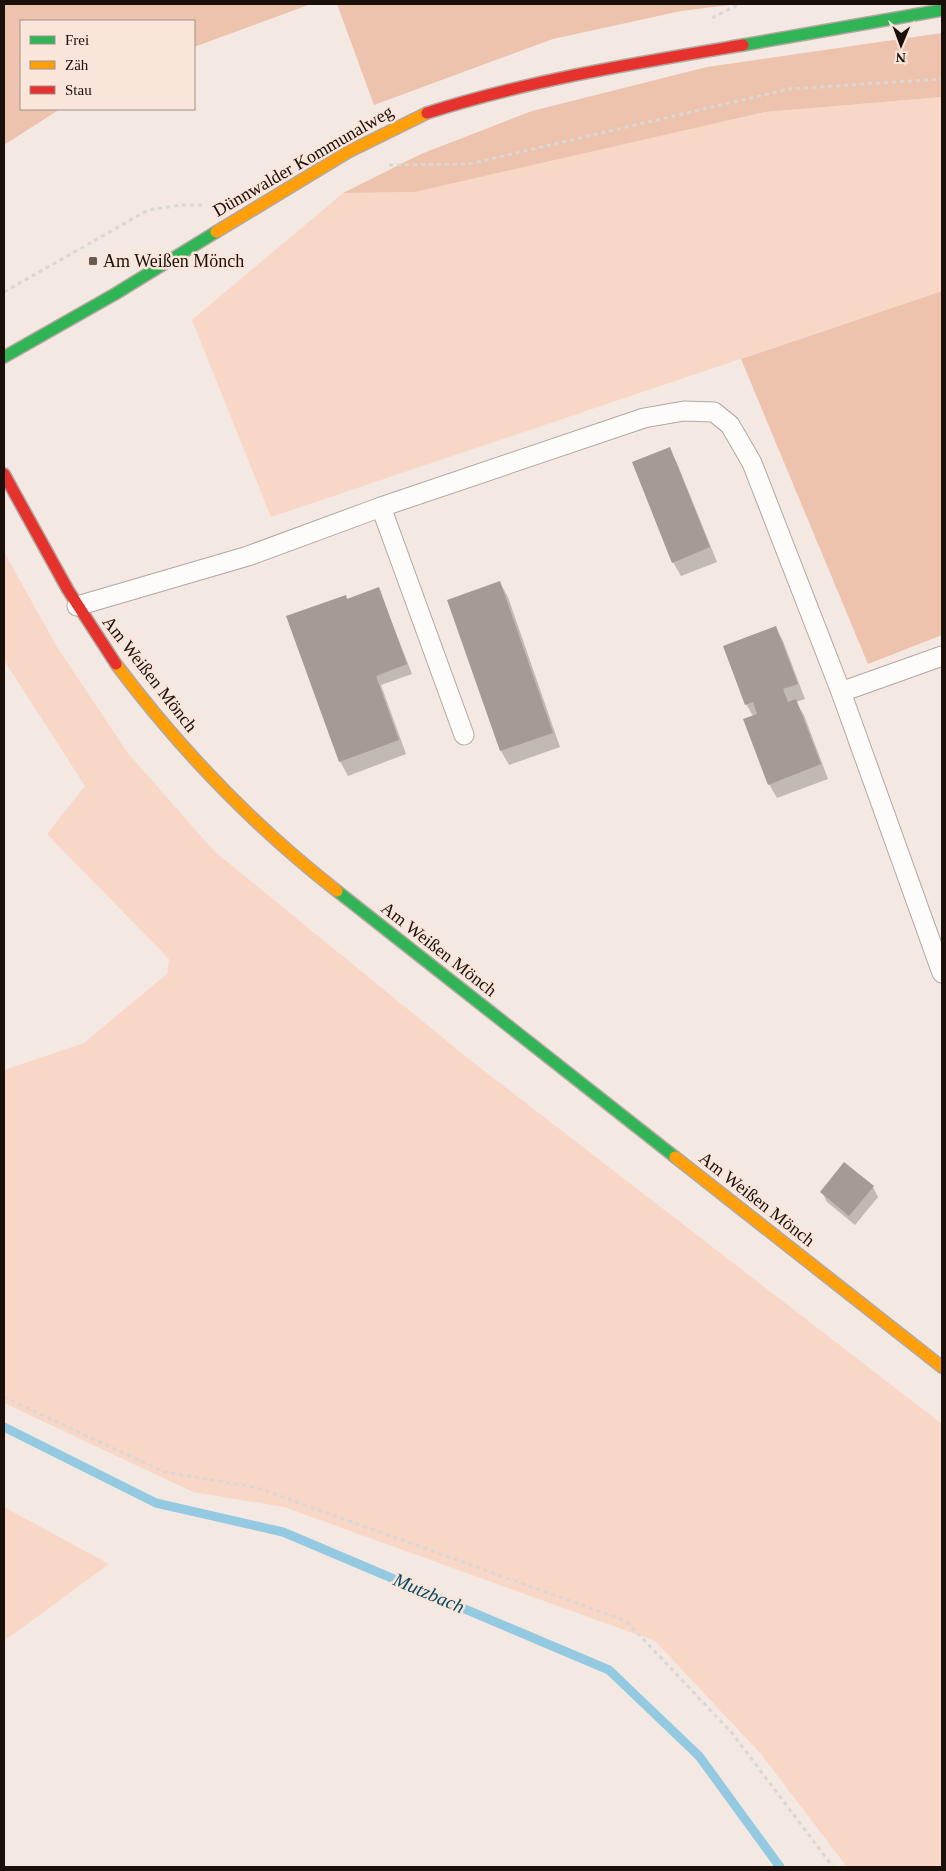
<svg xmlns="http://www.w3.org/2000/svg" width="946" height="1871" viewBox="0 0 946 1871" font-family="Georgia,serif">
  <rect width="100%" height="100%" fill="#f3e8e2"/>
  <path fill="#f9d7c6" d="M942 97V291L271 517 192 320 343 193 415 192 765 112Z
    M4 552 57 647 127 752 214 851 470 1060 942 1424V1867H847L761 1754 655 1641 284 1507 193 1492 4 1403V1070L84 1043 167 974 169 959 47 834 85 786 4 660Z
    M4 1507 109 1564 4 1641Z"/>
  <path fill="#eec3ad" d="M5 4H311L194 47V21H21V109H60L4 145Z
    M337 4H738L681 11 553 39 374 105Z
    M942 33V97L765 112 415 192 343 193 421 154 532 111 707 67Z
    M942 291V635L868 664 741 359Z"/>
  <path fill="#0003" d="M669 449 677 463 717 562 681 576 673 562Z
    M500 583 508 597 560 747 509 765 501 751 449 601Z
    M379 589 412 674 381 685 406 754 348 776 340 761 347 600Z
    M775 627 783 641 805 699 796 702 804 715 828 779 777 798 769 784 753 716 746 704Z
    M873 1187 878 1197 855 1225 827 1202 822 1192Z"/>
  <g fill="none" stroke-linecap="round" stroke-linejoin="round">
    <path stroke="#93cae2" stroke-width="9" d="M4 1427 156 1503 283 1532 609 1670 699 1756 780 1867"/>
  </g>
  <path fill="#a59a95" d="M670 447 710 547 672 563 632 462Z
    M500 581 553 733 500 751 447 600Z
    M379 587 407 664 376 676 399 740 339 762 286 616 346 595 347 599Z
    M776 626 798 684 783 689 788 702 796 699 821 764 768 785 743 719 757 714 753 702 745 705 723 646Z
    M844 1162 874 1186 849 1216 820 1192Z"/>
  <g fill="none" stroke-linecap="round" stroke-linejoin="round">
    <defs>
      <path id="lane" d="M381 507 464 735
        M77 606 248 556 381 507 644 418 684 411 714 412 730 425 752 463 841 692 942 973
        M841 692 942 656"/>
      <path id="fast" d="M743 45 942 10
        M4 357 115 294 216 232
        M337 891 675 1157"/>
      <path id="slow" d="M216 232 348 152 427 113
        M116 664C179 748 254 826 337 891
        M675 1157 942 1367"/>
      <path id="jam" d="M427 113C530 80 636 63 743 45
        M4 474 68 590 116 664"/>
    </defs>
    <use href="#lane" stroke="#b2a7a2" stroke-width="21"/>
    <use href="#fast" stroke="#b2a7a2" stroke-width="14"/>
    <use href="#slow" stroke="#b2a7a2" stroke-width="14"/>
    <use href="#jam" stroke="#b2a7a2" stroke-width="14"/>
    <path stroke="#dad7d4" stroke-width="3" stroke-dasharray="4 4" stroke-linecap="butt" d="M712 18 739 4
      M389 165 469 164 789 89 942 79
      M4 292 148 210 181 205H202
      M4 1397 164 1472 255 1487 626 1621 732 1733 833 1867"/>
    <use href="#lane" stroke="#fdfcfb" stroke-width="19"/>
    <use href="#fast" stroke="#30b455" stroke-width="11"/>
    <use href="#slow" stroke="#ff9f0a" stroke-width="11"/>
    <use href="#jam" stroke="#e5322d" stroke-width="11"/>
  </g>
  <rect fill="#665b55" stroke="#fae5db" stroke-width="2" x="88" y="256" width="10" height="10" rx="2.5"/>
  <g text-anchor="middle" dominant-baseline="central" stroke-width="5" stroke-linejoin="round" paint-order="stroke">
    <g font-size="18" fill="#1a0f09" stroke="#fae5db">
      <text transform="translate(303 161) rotate(-30)">Dünnwalder Kommunalweg</text>
      <text transform="translate(150 674) rotate(52)">Am Weißen Mönch</text>
      <text transform="translate(439 949) rotate(38)">Am Weißen Mönch</text>
      <text transform="translate(757 1199) rotate(38)">Am Weißen Mönch</text>
    </g>
    <g font-size="18" fill="#1a0f09" stroke="#fae5db" text-anchor="start">
      <text x="103" y="261">Am Weißen Mönch</text>
    </g>
    <g font-size="19" font-style="italic" fill="#004a63" stroke="#fae5db">
      <text transform="translate(429 1593) rotate(23)">Mutzbach</text>
    </g>
  </g>
  <rect width="946" height="1871" fill="none" stroke="#1a0f09" stroke-width="10"/>
  <rect x="20" y="20" width="175" height="90" fill="#fae5db" stroke="#a08f87"/>
  <rect x="30" y="36" width="25" height="8" fill="#30b455" stroke="#a08f87"/>
  <text x="65" y="45" font-size="15" fill="#1a0f09">Frei</text>
  <rect x="30" y="61" width="25" height="8" fill="#ff9f0a" stroke="#a08f87"/>
  <text x="65" y="70" font-size="15" fill="#1a0f09">Zäh</text>
  <rect x="30" y="86" width="25" height="8" fill="#e5322d" stroke="#a08f87"/>
  <text x="65" y="95" font-size="15" fill="#1a0f09">Stau</text>
  <g transform="translate(901 45) rotate(181)" stroke="#fae5db" stroke-width="4" paint-order="stroke">
  <path d="M0-4L9 19L0 12L-9 19Z" fill="#1a0f09"/>
  <text y="-8" font-size="14" font-weight="bold" text-anchor="middle" fill="#1a0f09">N</text>
  </g>
</svg>
